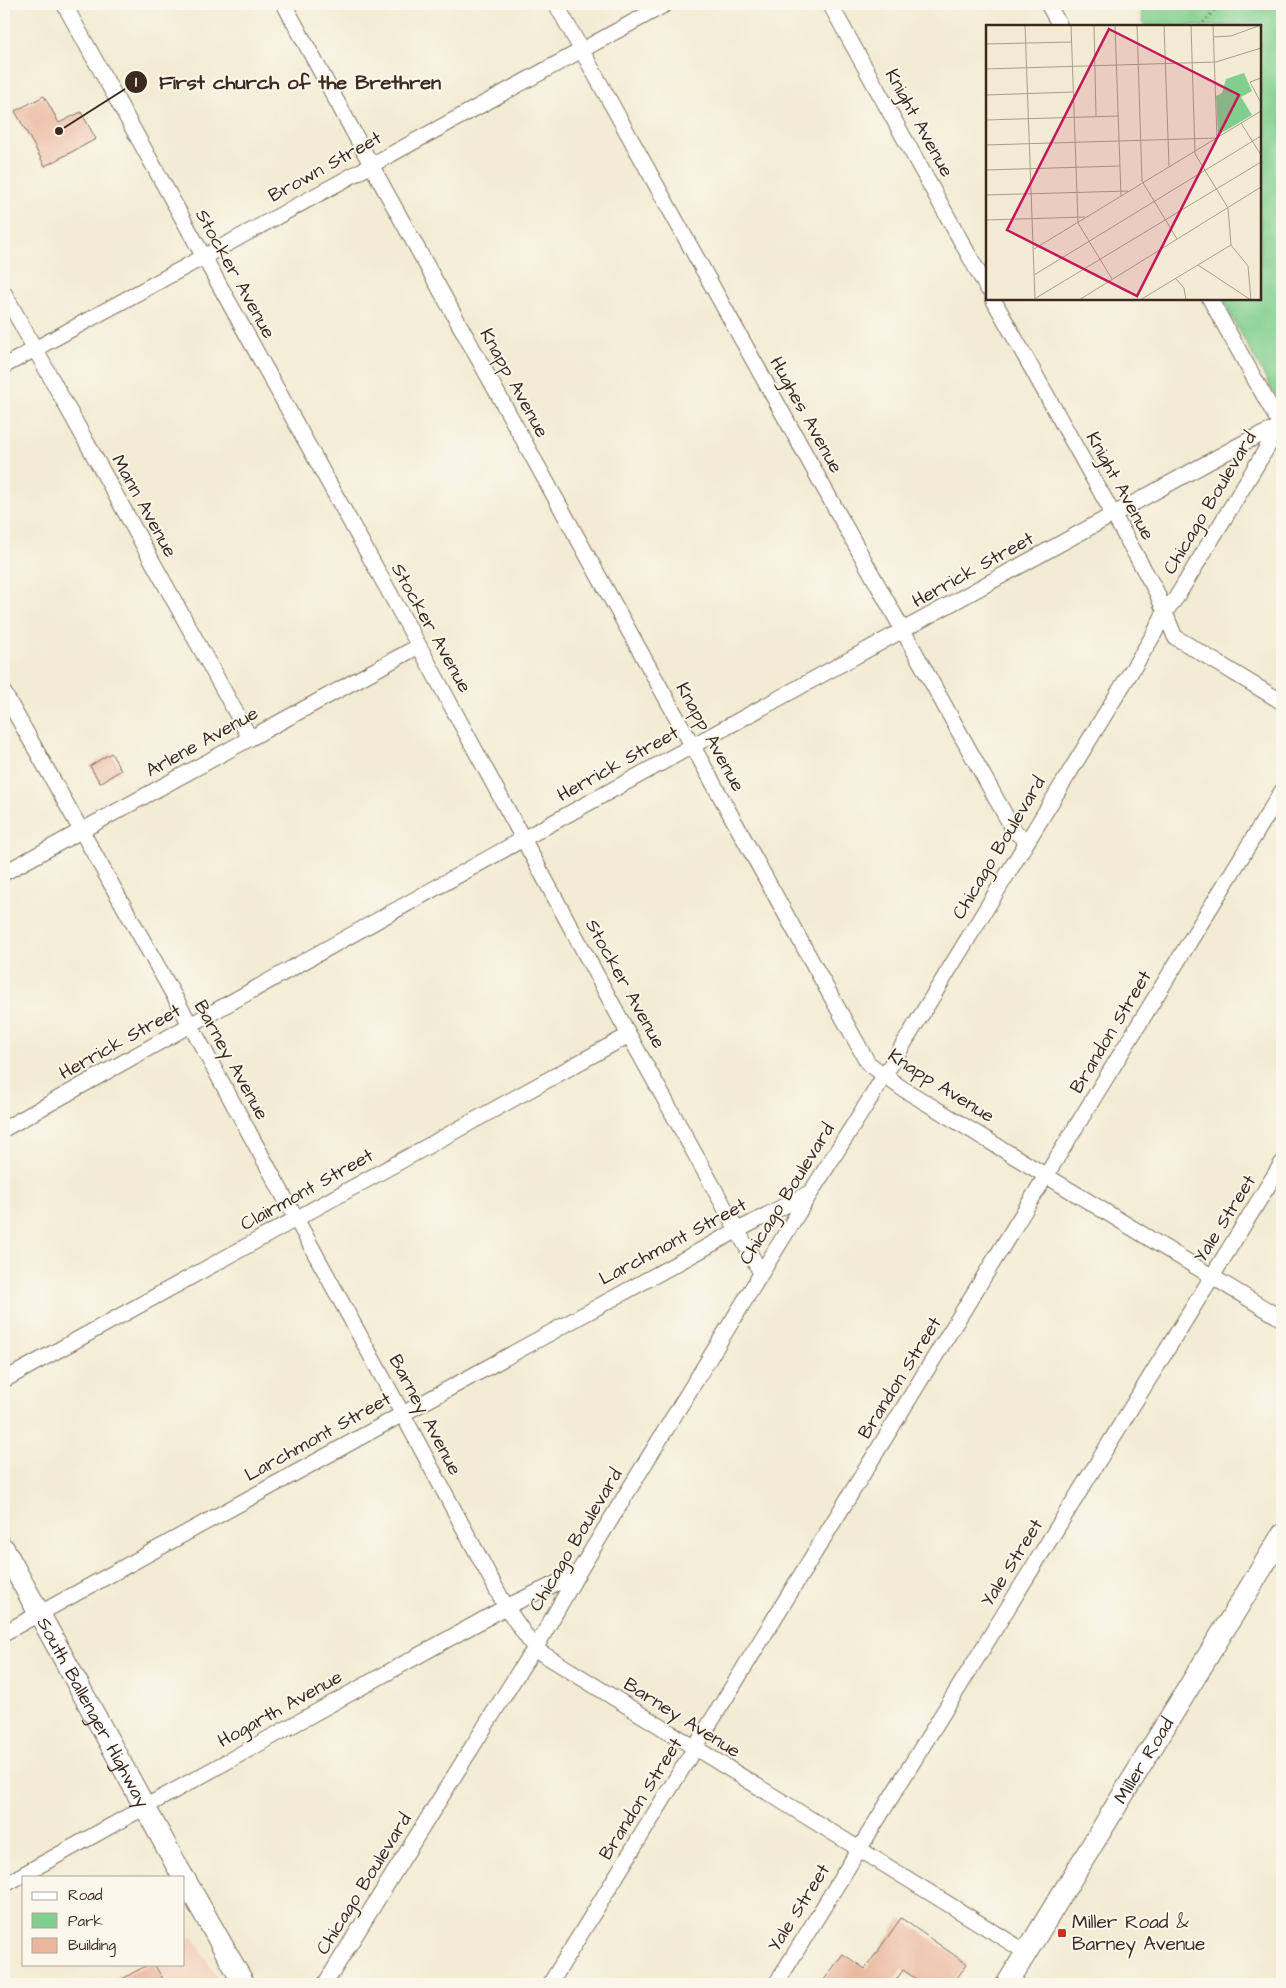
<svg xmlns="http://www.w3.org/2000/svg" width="1286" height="1988" viewBox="0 0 1286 1988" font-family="'Architects Daughter',sans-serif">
  <rect width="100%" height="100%" fill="#fbf7ec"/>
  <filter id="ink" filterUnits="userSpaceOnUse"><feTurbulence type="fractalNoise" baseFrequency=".02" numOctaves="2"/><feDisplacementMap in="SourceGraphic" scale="10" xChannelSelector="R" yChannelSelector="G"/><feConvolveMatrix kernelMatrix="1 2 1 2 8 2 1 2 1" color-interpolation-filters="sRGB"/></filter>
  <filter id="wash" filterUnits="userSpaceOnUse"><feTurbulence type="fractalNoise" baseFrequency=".0096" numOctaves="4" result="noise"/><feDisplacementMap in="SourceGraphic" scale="20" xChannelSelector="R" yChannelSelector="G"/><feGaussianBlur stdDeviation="1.12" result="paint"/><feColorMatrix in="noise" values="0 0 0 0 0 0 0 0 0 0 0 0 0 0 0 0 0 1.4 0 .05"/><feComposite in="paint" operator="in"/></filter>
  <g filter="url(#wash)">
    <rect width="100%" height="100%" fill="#f3ebd3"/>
    <path fill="#f3d4bf" d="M193 1936 221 1984H105L142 1964H184V1941Z"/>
    <path fill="#81cf8e" stroke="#5e7c56" d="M1140 4H1282V397H1279L1273 392 1222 299H1260V26H1144Z"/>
    <g id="blocks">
      <path fill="#eab79e" d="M44 96 59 123 81 112 96 139 45 166 15 111Z
        M111 753 121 770 100 783 90 766Z
        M901 1918 967 1964 953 1984H923L903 1970 893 1984H821L843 1954 865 1969Z
        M149 1964H154L166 1984H113Z"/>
    </g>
  </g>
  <g filter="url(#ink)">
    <use href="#blocks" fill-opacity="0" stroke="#7b6e5d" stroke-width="1"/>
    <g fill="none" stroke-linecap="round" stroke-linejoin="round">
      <defs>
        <path id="minor" d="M64 4 419 646 629 1035 761 1273
          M284 4 380 181 868 1063 900 1087 1282 1319
          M556 4 1014 831 1026 840
          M830 4 987 288
          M1048 4 1060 26
          M4 293 250 738
          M993 299 1156 591 1175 637 1282 702
          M4 366 666 4
          M4 693 191 1026 402 1413 506 1607 535 1649 1026 1952
          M4 873 419 646
          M4 1129 523 839 1245 442 1281 426 1210 299
          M4 1380 629 1035
          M4 1633 723 1238 809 1193
          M4 1885 506 1607 578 1573
          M325 1984 525 1662 535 1649 578 1573 811 1192 873 1094 1154 634 1164 613 1176 598 1282 423
          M550 1984 1282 791
          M776 1984 1282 1163"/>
        <g id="secondary">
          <path id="s1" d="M4 1549 183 1877"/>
          <path d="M184 1878 244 1984"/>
          <path id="s2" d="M1007 1984 1282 1535"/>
        </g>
      </defs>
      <use href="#minor" stroke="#7b6e5d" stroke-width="17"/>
      <use href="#secondary" stroke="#7b6e5d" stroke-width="23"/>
      <path stroke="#7b6e5d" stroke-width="3" stroke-dasharray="1 4" stroke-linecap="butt" d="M1200 26 1220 4"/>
      <use href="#minor" stroke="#fff" stroke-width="15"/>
      <use href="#secondary" stroke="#fff" stroke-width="21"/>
    </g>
  </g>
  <rect fill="#c8321e" stroke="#fbf7ec" stroke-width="2" x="1057" y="1928" width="10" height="10" rx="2.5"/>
  <g text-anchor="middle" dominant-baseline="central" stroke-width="4" stroke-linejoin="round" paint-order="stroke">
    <g font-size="19" fill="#3b2a1e" stroke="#fbf7ec">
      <text transform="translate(919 123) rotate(61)">Knight Avenue</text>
      <text transform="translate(325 167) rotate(-29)">Brown Street</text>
      <text transform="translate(235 274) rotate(61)">Stocker Avenue</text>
      <text transform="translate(514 383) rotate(61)">Knapp Avenue</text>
      <text transform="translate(806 415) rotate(61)">Hughes Avenue</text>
      <text transform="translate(1120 486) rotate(61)">Knight Avenue</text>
      <text transform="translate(1210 503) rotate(-59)">Chicago Boulevard</text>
      <text transform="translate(144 506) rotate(61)">Mann Avenue</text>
      <text transform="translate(973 570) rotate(-29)">Herrick Street</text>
      <text transform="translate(431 628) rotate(61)">Stocker Avenue</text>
      <text transform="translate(710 737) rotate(61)">Knapp Avenue</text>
      <text transform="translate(202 742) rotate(-29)">Arlene Avenue</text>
      <text transform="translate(618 764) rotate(-29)">Herrick Street</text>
      <text transform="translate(999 848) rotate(-59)">Chicago Boulevard</text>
      <text transform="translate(625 984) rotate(61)">Stocker Avenue</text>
      <text transform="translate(1111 1032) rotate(-59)">Brandon Street</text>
      <text transform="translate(120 1042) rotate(-29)">Herrick Street</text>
      <text transform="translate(231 1060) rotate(61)">Barney Avenue</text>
      <text transform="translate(941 1086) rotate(32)">Knapp Avenue</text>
      <text transform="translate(307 1190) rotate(-29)">Clairmont Street</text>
      <text transform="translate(787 1194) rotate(-58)">Chicago Boulevard</text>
      <text transform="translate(1225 1219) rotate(-58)">Yale Street</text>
      <text transform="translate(673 1242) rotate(-28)">Larchmont Street</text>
      <text transform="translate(900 1378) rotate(-58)">Brandon Street</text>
      <text transform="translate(425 1415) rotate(62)">Barney Avenue</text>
      <text transform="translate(318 1437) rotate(-29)">Larchmont Street</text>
      <text transform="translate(576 1540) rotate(-59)">Chicago Boulevard</text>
      <text transform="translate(1012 1563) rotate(-58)">Yale Street</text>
      <text transform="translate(280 1709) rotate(-29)">Hogarth Avenue</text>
      <text stroke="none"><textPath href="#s1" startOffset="186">South Ballenger Highway</textPath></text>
      <text transform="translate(682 1718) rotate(32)">Barney Avenue</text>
      <text stroke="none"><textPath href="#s2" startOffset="262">Miller Road</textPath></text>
      <text transform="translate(641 1799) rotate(-58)">Brandon Street</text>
      <text transform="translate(364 1884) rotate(-58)">Chicago Boulevard</text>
      <text transform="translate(799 1908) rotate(-58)">Yale Street</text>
    </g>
    <g font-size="19" fill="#3b2a1e" stroke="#fbf7ec" text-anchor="start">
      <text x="1072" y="1922">Miller Road &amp;<tspan x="1072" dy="22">Barney Avenue</tspan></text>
    </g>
  </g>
  <g transform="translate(986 25)">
    <rect width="275" height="275" fill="#f3ebd3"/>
    <path d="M258 48 266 66 255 72 266 90 232 110 230 71 236 68 240 54Z" fill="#81cf8e"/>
    <path fill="none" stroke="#a99e8b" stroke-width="1" d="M39 0 49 275M85 0 92 198 126 254M108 0 110 91M129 0 135 171M151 0 156 156 191 214M178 0 183 141M205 0 209 129 242 183 245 220 262 241 265 275M227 12 245 11 275 0M0 19 86 17M0 44 230 37 275 23M275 53 264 57 275 78M0 70 88 67M0 95 132 91M255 98 275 130M0 120 231 113 227 0M0 145 134 141M0 170 142 166M0 195 99 192M48 224 275 86M212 240 265 275M48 250 275 111M189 253 198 263 200 275M50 273 275 137M93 275 275 162M154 275 245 220"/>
    <path fill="#c2185b" fill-opacity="0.15" stroke="#c2185b" stroke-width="2.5" d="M123 4 253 70 151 271 21 205Z"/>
    <rect width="275" height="275" fill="none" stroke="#3b2a1e" stroke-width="2.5"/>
  </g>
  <path fill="none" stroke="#3b2a1e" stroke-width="2" d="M59 131L136 82"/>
  <g fill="#3b2a1e" stroke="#fbf7ec" stroke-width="2">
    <circle cx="59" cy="131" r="5"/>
    <circle cx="136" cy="82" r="12"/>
  </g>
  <g font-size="15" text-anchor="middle" font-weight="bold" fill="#fff">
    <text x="136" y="87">1</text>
  </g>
  <g font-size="20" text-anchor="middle" font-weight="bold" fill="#3b2a1e" stroke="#fbf7ec" stroke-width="4" stroke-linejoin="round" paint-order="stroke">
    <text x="300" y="89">First church of the Brethren</text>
  </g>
  <rect width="1286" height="1988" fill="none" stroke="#fbf7ec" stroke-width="20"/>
  <rect x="22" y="1876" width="162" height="90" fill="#fbf7ec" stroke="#aea59a"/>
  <rect x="32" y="1892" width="25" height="8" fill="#ffffff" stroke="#aea59a"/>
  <text x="68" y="1900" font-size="15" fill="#3b2a1e">Road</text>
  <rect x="32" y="1913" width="25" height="15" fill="#81cf8e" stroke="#aea59a"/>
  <text x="68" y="1926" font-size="15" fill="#3b2a1e">Park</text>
  <rect x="32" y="1938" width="25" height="15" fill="#eab79e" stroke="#aea59a"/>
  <text x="68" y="1950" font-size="15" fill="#3b2a1e">Building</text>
</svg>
